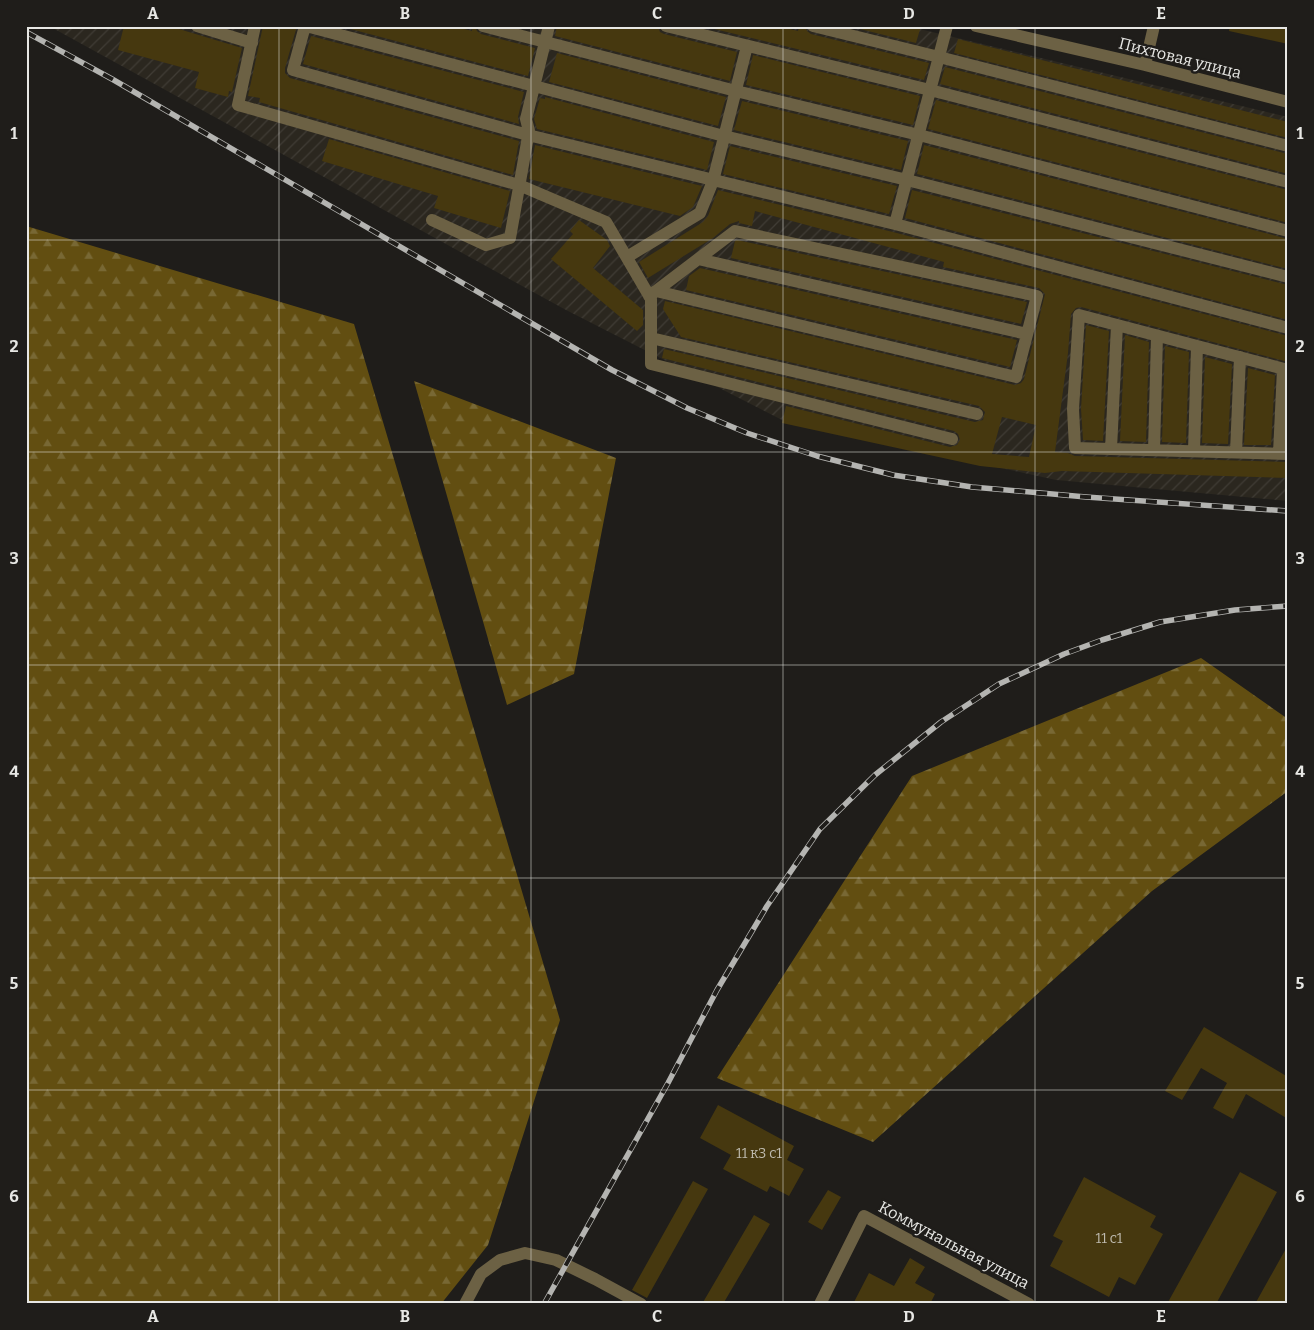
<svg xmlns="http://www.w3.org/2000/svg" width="1314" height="1330" viewBox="0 0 1314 1330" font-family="Bitter,serif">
  <defs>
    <pattern id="industrial-furrows" width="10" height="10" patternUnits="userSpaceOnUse" patternTransform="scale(1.25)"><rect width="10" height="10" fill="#2b271f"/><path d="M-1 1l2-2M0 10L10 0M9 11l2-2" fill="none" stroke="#403c35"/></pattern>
    <pattern id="forest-firs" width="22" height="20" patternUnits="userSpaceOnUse" patternTransform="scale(1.25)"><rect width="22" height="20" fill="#624e11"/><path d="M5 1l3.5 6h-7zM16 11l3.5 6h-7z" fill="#786834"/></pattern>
  </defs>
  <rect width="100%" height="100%" fill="#1f1d1a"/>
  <path fill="url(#industrial-furrows)" d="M49 26H907L1288 117V501L1056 480 782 420 566 310Z"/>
  <path fill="url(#forest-firs)" d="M26 226 354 324 560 1020 488 1245 441 1304H26Z
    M414 381 616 458 574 674 507 705Z
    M1201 658 1288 719V791L1152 891 873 1142 717 1078 912 776Z"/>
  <path fill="#46380f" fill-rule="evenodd" d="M124 26H169L242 48 232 92 229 91 228 97 195 88 199 72 118 50Z
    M263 26H297L285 68V73L290 78 519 141 513 175 259 102 260 98 248 96Z
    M339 26H453L472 31V26H475L477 31 481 34 535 48 528 76Z
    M557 26H658L660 32 664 34 737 52 730 81 555 36Z
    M702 26H777L798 31 799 26H805L807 31 811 34 929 63 924 80Z
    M848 26H921L916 43Z
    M1230 26H1288V44L1229 31Z
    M311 36 524 92 518 117 519 124 303 64Z
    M958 39 1288 122V138L954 53Z
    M557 53 726 97 718 126 549 82Z
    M753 55 920 96 913 125 746 85Z
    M945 67 1288 154V174L940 84Z
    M545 97 714 142 707 170 537 129 534 119 540 98 545 99Z
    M936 100 1288 190V223L928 129Z
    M742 101 908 141 901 170 734 130Z
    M329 139 510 191 501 228 434 208 438 196 322 161Z
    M535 145 702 186 693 207 680 216 529 179Z
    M924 145 1288 239V269L917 174Z
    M730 146 897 186 889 214 723 174Z
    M718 190 893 232 1288 336V362L1081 307 1076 308 1071 314 1068 353 1055 452 1068 453 1075 456 1288 462V478L1062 471 1045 473 980 466 782 423 786 406 950 447 957 445 960 440 958 434 954 431 662 358 664 349 975 422 983 420 985 412 979 406 681 337 663 309 665 301 1015 385 1021 383 1024 379 1045 294 1039 288 943 267 944 262 755 211 752 226 739 223V221L730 224 713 238 648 278 639 262 703 222 708 216ZM1002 417 1036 425 1029 457 992 454Z
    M912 190 1288 285V320L905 218Z
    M579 220 607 240 610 246 593 268 643 310V325L637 331 551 259 573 234 570 231Z
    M737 240 1027 302 1021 324 731 258 735 241Z
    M700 268 1017 340 1010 367 686 290 689 276Z
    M1086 325 1109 331 1103 441 1083 440 1081 409Z
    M1125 335 1149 342 1146 442 1120 441Z
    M1165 346 1189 352 1186 443 1162 442Z
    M1205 357 1232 364 1228 444 1202 443Z
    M1248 368 1275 375 1271 445H1244Z
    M1204 1027 1288 1077V1119L1246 1094 1233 1119 1213 1108 1227 1083 1201 1068 1182 1100 1165 1091Z
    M718 1105 794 1146 787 1160 804 1169 789 1196 770 1186 767 1192 723 1169 731 1155 700 1138Z
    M1240 1172 1277 1192 1216 1304H1167Z
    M1084 1177 1156 1216 1150 1227 1163 1234 1135 1285 1119 1277 1109 1297 1050 1266 1063 1241 1053 1236Z
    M693 1181 708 1189 647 1298 632 1290Z
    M828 1190 841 1197 822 1230 808 1222Z
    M754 1215 770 1224 723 1304H702Z
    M1288 1245V1304H1255Z
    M910 1258 925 1267 915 1283 935 1294 930 1304H853L869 1273 894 1286Z"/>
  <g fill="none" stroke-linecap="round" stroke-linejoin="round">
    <path stroke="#6c6144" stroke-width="12" d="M197 26 252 43
      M255 26 238 105 519 185 606 222 651 299V364L952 439
      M305 26 293 70 528 135 895 224 1288 328
      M306 26 724 136 907 180 1288 277
      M483 26 736 91 919 135 1288 231
      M666 26 930 90 1288 182
      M813 26 939 57 1288 146
      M976 26 1145 65 1288 102
      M1145 65 1154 26
      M432 220 486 245 510 238 529 131 526 119 549 26
      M895 224 947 26
      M627 257 700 213 713 181 747 46
      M698 259 1027 334
      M649 296 656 291 735 231 1037 296 1016 377 656 291
      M651 338 977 414
      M1288 370 1079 315 1073 409 1075 448 1288 454
      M1111 449 1117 325
      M1154 450 1157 336
      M1194 451 1197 346
      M1236 452 1240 357
      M1279 453 1283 369
      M465 1304 481 1274 500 1260 525 1253 556 1260 595 1279 641 1304
      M820 1304 864 1216 1029 1304"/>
    <defs>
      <path id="rail" d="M26 32 112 79 612 370 687 408 747 433 817 456 893 475 972 487 1086 497 1288 511
        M544 1304 668 1083 717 990 767 906 820 829 875 775 941 722 999 684 1064 654 1102 640 1160 622 1235 610 1288 606"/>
    </defs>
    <use href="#rail" stroke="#b4b4b1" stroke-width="5.5"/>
    <use href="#rail" stroke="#1f1d1a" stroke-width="4" stroke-dasharray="11" stroke-linecap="butt"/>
  </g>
  <path fill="none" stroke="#e7e7e4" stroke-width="1" stroke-opacity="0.55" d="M279 26V1304M531 26V1304M783 26V1304M1035 26V1304M26 240H1288M26 452H1288M26 665H1288M26 878H1288M26 1090H1288"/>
  <g text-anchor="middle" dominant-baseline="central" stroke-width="5" stroke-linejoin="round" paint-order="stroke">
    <g font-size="14" fill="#bfbbaf">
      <text x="759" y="1153">11 к3 с1</text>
      <text x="1109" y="1238">11 с1</text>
    </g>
    <g font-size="16" fill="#e7e7e4" stroke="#1f1d1a">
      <text transform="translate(1180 58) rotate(14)">Пихтовая улица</text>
      <text transform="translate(954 1245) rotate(28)">Коммунальная улица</text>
    </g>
  </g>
  <rect width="1314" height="1330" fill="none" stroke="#1f1d1a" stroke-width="55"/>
  <rect x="28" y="28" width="1258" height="1274" fill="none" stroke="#e7e7e4" stroke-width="2"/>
  <g font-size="16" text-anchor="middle" font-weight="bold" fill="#e7e7e4">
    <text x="153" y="19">A</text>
    <text x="405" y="19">B</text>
    <text x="657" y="19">C</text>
    <text x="909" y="19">D</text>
    <text x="1161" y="19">E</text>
    <text x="14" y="139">1</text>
    <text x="1300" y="139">1</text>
    <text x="14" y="352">2</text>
    <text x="1300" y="352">2</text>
    <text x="14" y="564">3</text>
    <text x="1300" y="564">3</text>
    <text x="14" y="777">4</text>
    <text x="1300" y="777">4</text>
    <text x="14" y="989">5</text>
    <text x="1300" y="989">5</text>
    <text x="14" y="1202">6</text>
    <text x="1300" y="1202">6</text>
    <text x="153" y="1322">A</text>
    <text x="405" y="1322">B</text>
    <text x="657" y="1322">C</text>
    <text x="909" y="1322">D</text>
    <text x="1161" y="1322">E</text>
  </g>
</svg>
